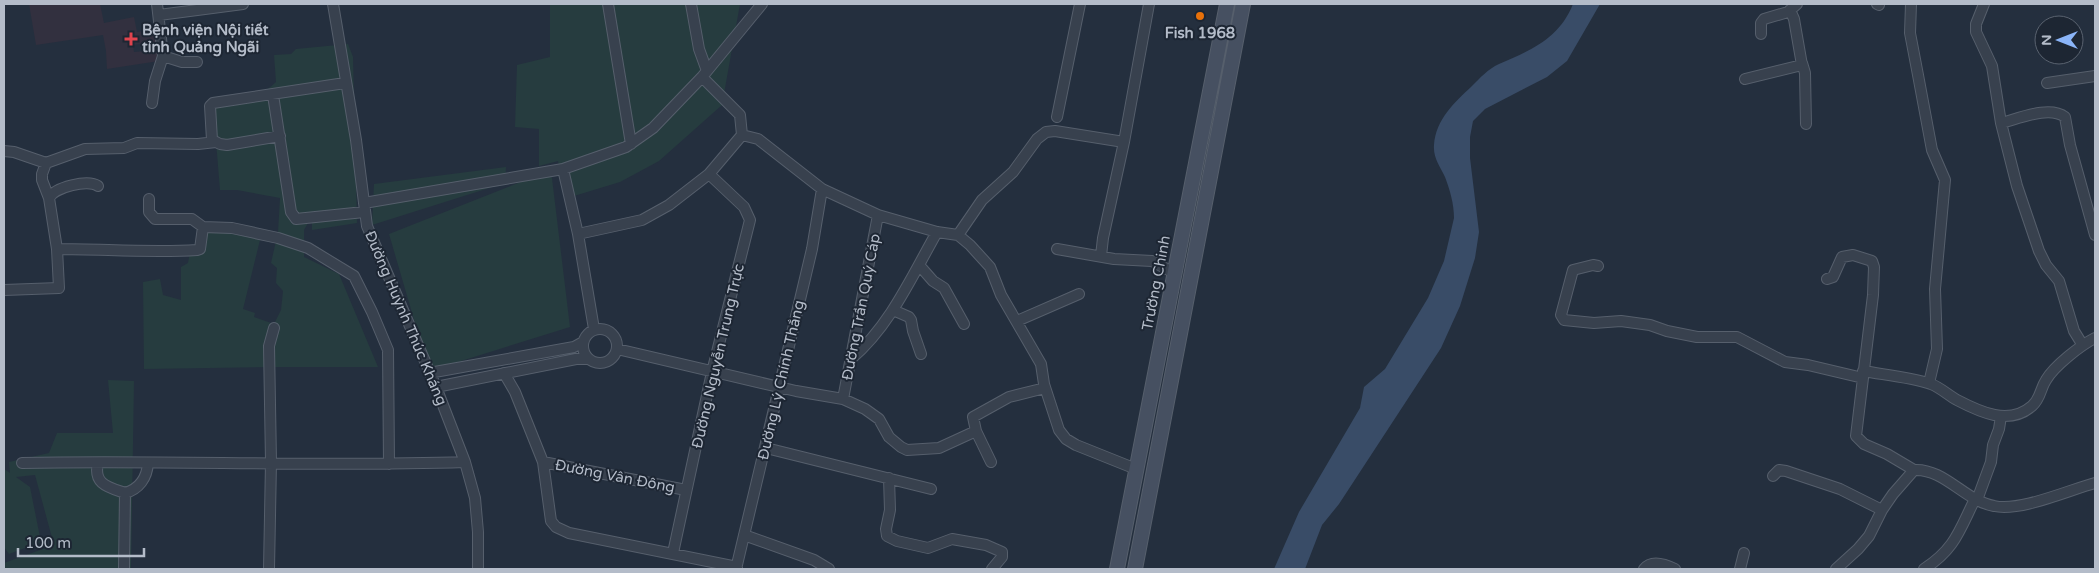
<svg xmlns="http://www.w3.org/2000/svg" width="2099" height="573" viewBox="0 0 2099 573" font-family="'Varela Round',sans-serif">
  <rect width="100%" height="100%" fill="#242f3e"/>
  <path fill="#32303f" d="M29 4H100L104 23 134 17 137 32 157 29 158 42 133 45 134 52 157 50 159 61 107 69 106 51 103 35 36 45Z"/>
  <path fill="#263c3f" d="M550 4H740L722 105 659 161 620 182 574 196 562 183 558 161 539 166V129L515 127 517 65 550 57Z
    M348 44 353 57 357 223 312 230V222L308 223 304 230V257L339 274 378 367H275L144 369 143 282 160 279 163 295 181 300V267L188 263 190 252 205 226 261 236 243 309 255 313 254 317 274 324 281 310 283 291 276 283 277 268 271 263 278 232 280 198 237 190H220L213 105C235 100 259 99 276 82L274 55 291 54 296 49Z
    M506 167 505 183 372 225 374 184Z
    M551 170 570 327 429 371 389 234Z
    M108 380 134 381 131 569H5L4 563 54 545 35 475 16 477 30 487 41 542 9 554 4 547V469L10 473 9 462 49 453 57 433H113Z"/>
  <path fill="#394c67" d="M1573 4H1600L1567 61 1547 77 1485 109 1473 121 1470 137V158L1479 232 1475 258 1460 306 1441 348 1339 504 1322 525 1305 569H1274L1299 512 1360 408 1364 387 1385 369 1428 298 1444 261 1454 218C1454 204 1450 190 1445 177 1440 166 1433 158 1434 145 1436 119 1454 103 1472 86 1480 78 1488 69 1499 64 1531 50 1559 39 1573 4Z"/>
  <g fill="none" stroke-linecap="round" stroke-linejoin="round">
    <defs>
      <path id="street" d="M333 4 356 140 367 226 436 387 465 462 475 498 478 532V569
        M608 4 631 144
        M691 4 699 49 707 71
        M1877 4 1879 5
        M1911 4 1910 33 1918 75 1932 150 1945 180 1935 289 1937 349 1929 383
        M1984 4 1976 24V32L1992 66 2001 123 2017 186 2039 251 2046 265 2059 281 2074 331 2082 344
        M159 15 243 4
        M1761 34V23L1764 19 1788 12 1797 4
        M163 56 182 62H197
        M1802 63 1805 73 1806 124
        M702 77 740 115 742 135
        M1745 79 1802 65 1794 19 1790 10
        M2047 83 2095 76
        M273 95 291 212 296 219 364 212
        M152 103 155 81 163 56 157 4
        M1057 117 1080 4
        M2001 123C2018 119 2049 105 2065 117L2070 145 2095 235
        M742 135 758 139 822 189 878 215 937 232 958 235 970 245 990 267 1001 295 1041 364 1044 384 1059 430 1066 439 1076 445 1136 469
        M280 136 227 145 220 144 212 140 210 106 213 103 345 83
        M4 151 14 152 46 163 85 149 124 148 137 143 198 144 216 142
        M563 169 578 234 594 329
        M49 198C55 187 88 179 98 186
        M149 199V212L155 219H192L203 227 232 228 278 238 308 248 354 276 372 312 388 350 389 464
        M364 203 563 169 626 147 653 128 702 77 762 4
        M578 234 642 220 669 205 709 174 742 135
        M958 235 982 200 1013 172 1037 139 1046 132 1055 131 1124 142
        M57 249C104 249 151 253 197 250L200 249 203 227
        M1057 249 1114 259 1152 261 1174 273
        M1101 256 1103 238 1124 142 1149 4
        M919 265 933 281 944 288 964 324
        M1598 266 1593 265 1573 270 1561 315 1564 320 1594 323 1621 321 1650 325 1667 331 1697 337H1737L1785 362 1808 365 1863 378
        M1827 279 1833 277 1842 257 1853 255 1872 261 1874 267 1873 295 1856 436 1864 444 1887 454 1914 470
        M4 290 59 288 57 249 49 198 42 180V174L46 163
        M893 310 909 317 911 320 913 331 921 354
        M1017 321 1079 294
        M583 346a17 17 0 1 1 34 0a17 17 0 1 1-34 0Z
        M617 349 796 391 843 399 865 409 879 419 889 437 901 447 907 450 939 448 976 431
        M851 359C890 326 912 276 937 232
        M1863 371C1886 375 1910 377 1931 384 1941 388 1948 395 1957 400 1980 412 2009 426 2032 406 2041 398 2040 389 2046 380 2054 366 2081 345 2095 338
        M429 373 574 347 583 342
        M504 373 515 392 543 462 551 521 556 527 569 533 737 567
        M436 387 576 359H589
        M843 399 878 215
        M766 448 931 489
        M543 462 686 490
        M991 462 976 431 973 417 1009 397 1045 388
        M22 463C169 460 317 467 465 462
        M98 463C93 484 108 487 125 493L124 569
        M1773 476 1779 470 1786 471 1840 489 1882 510
        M889 478 890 510 886 529 887 536 897 541 928 548 952 539 986 545 1002 552V557L992 569
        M125 493C139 489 147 478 148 463
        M1977 500 1991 462 1993 445 1999 429 2001 416
        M744 535 814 560 829 569
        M673 553 712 372 750 220 744 207 709 174
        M269 569 271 462 269 346 274 328
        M736 569 812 249 822 189
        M1644 569C1652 559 1665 564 1675 569
        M1740 569 1744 553
        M1836 569 1858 549 1869 536 1882 510 1893 494 1914 470C1944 468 1965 501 1994 506 2020 512 2069 490 2095 483
        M1924 569C1955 549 1959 531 1975 499"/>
      <path id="secondary" d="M1117 569 1227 4
        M1135 569 1243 4"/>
    </defs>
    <use href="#street" stroke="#565f6c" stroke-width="12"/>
    <use href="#secondary" stroke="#565f6c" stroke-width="16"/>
    <use href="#street" stroke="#38414e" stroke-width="10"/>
    <use href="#secondary" stroke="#465061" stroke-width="14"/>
  </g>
  <circle fill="#e8710a" stroke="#1d2633" stroke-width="2" cx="1200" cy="16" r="5"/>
  <path fill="#e0444e" stroke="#1d2633" stroke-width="2" d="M128.5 31.5h5v5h5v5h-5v5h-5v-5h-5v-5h5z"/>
  <g text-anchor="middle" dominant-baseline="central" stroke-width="4" stroke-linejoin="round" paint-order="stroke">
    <g font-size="15" font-weight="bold" fill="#b4bcc9" stroke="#1d2633" text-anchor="start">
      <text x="142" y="30">Bệnh viện Nội tiết<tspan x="142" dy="17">tỉnh Quảng Ngãi</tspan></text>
      <text x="1200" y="33" text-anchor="middle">Fish 1968</text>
    </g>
    <g font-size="15" fill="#b4bcc9" stroke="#1d2633">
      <text transform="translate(1156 283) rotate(-79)">Trường Chinh</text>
      <text transform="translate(861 307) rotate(-79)">Đường Trần Quý Cáp</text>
      <text transform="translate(406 318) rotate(67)">Đường Huỳnh Thúc Kháng</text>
      <text transform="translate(718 356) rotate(-77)">Đường Nguyễn Trung Trực</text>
      <text transform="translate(781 380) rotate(-77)">Đường Lý Chính Thắng</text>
      <text transform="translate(615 476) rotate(11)">Đường Vân Đông</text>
    </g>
  </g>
  <rect width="2099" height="573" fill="none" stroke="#b4bcc9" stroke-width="10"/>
  <g transform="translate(2059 40) rotate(270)"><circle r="24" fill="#1d2633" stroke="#59626f"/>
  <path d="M0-4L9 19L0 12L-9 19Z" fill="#8ab4f8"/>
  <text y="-8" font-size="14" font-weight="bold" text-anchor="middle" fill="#b4bcc9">N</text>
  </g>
  <path d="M18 548v8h126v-8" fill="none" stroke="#b4bcc9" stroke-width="2.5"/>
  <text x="25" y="548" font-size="15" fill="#b4bcc9" stroke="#1d2633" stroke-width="4" paint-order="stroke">100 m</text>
</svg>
